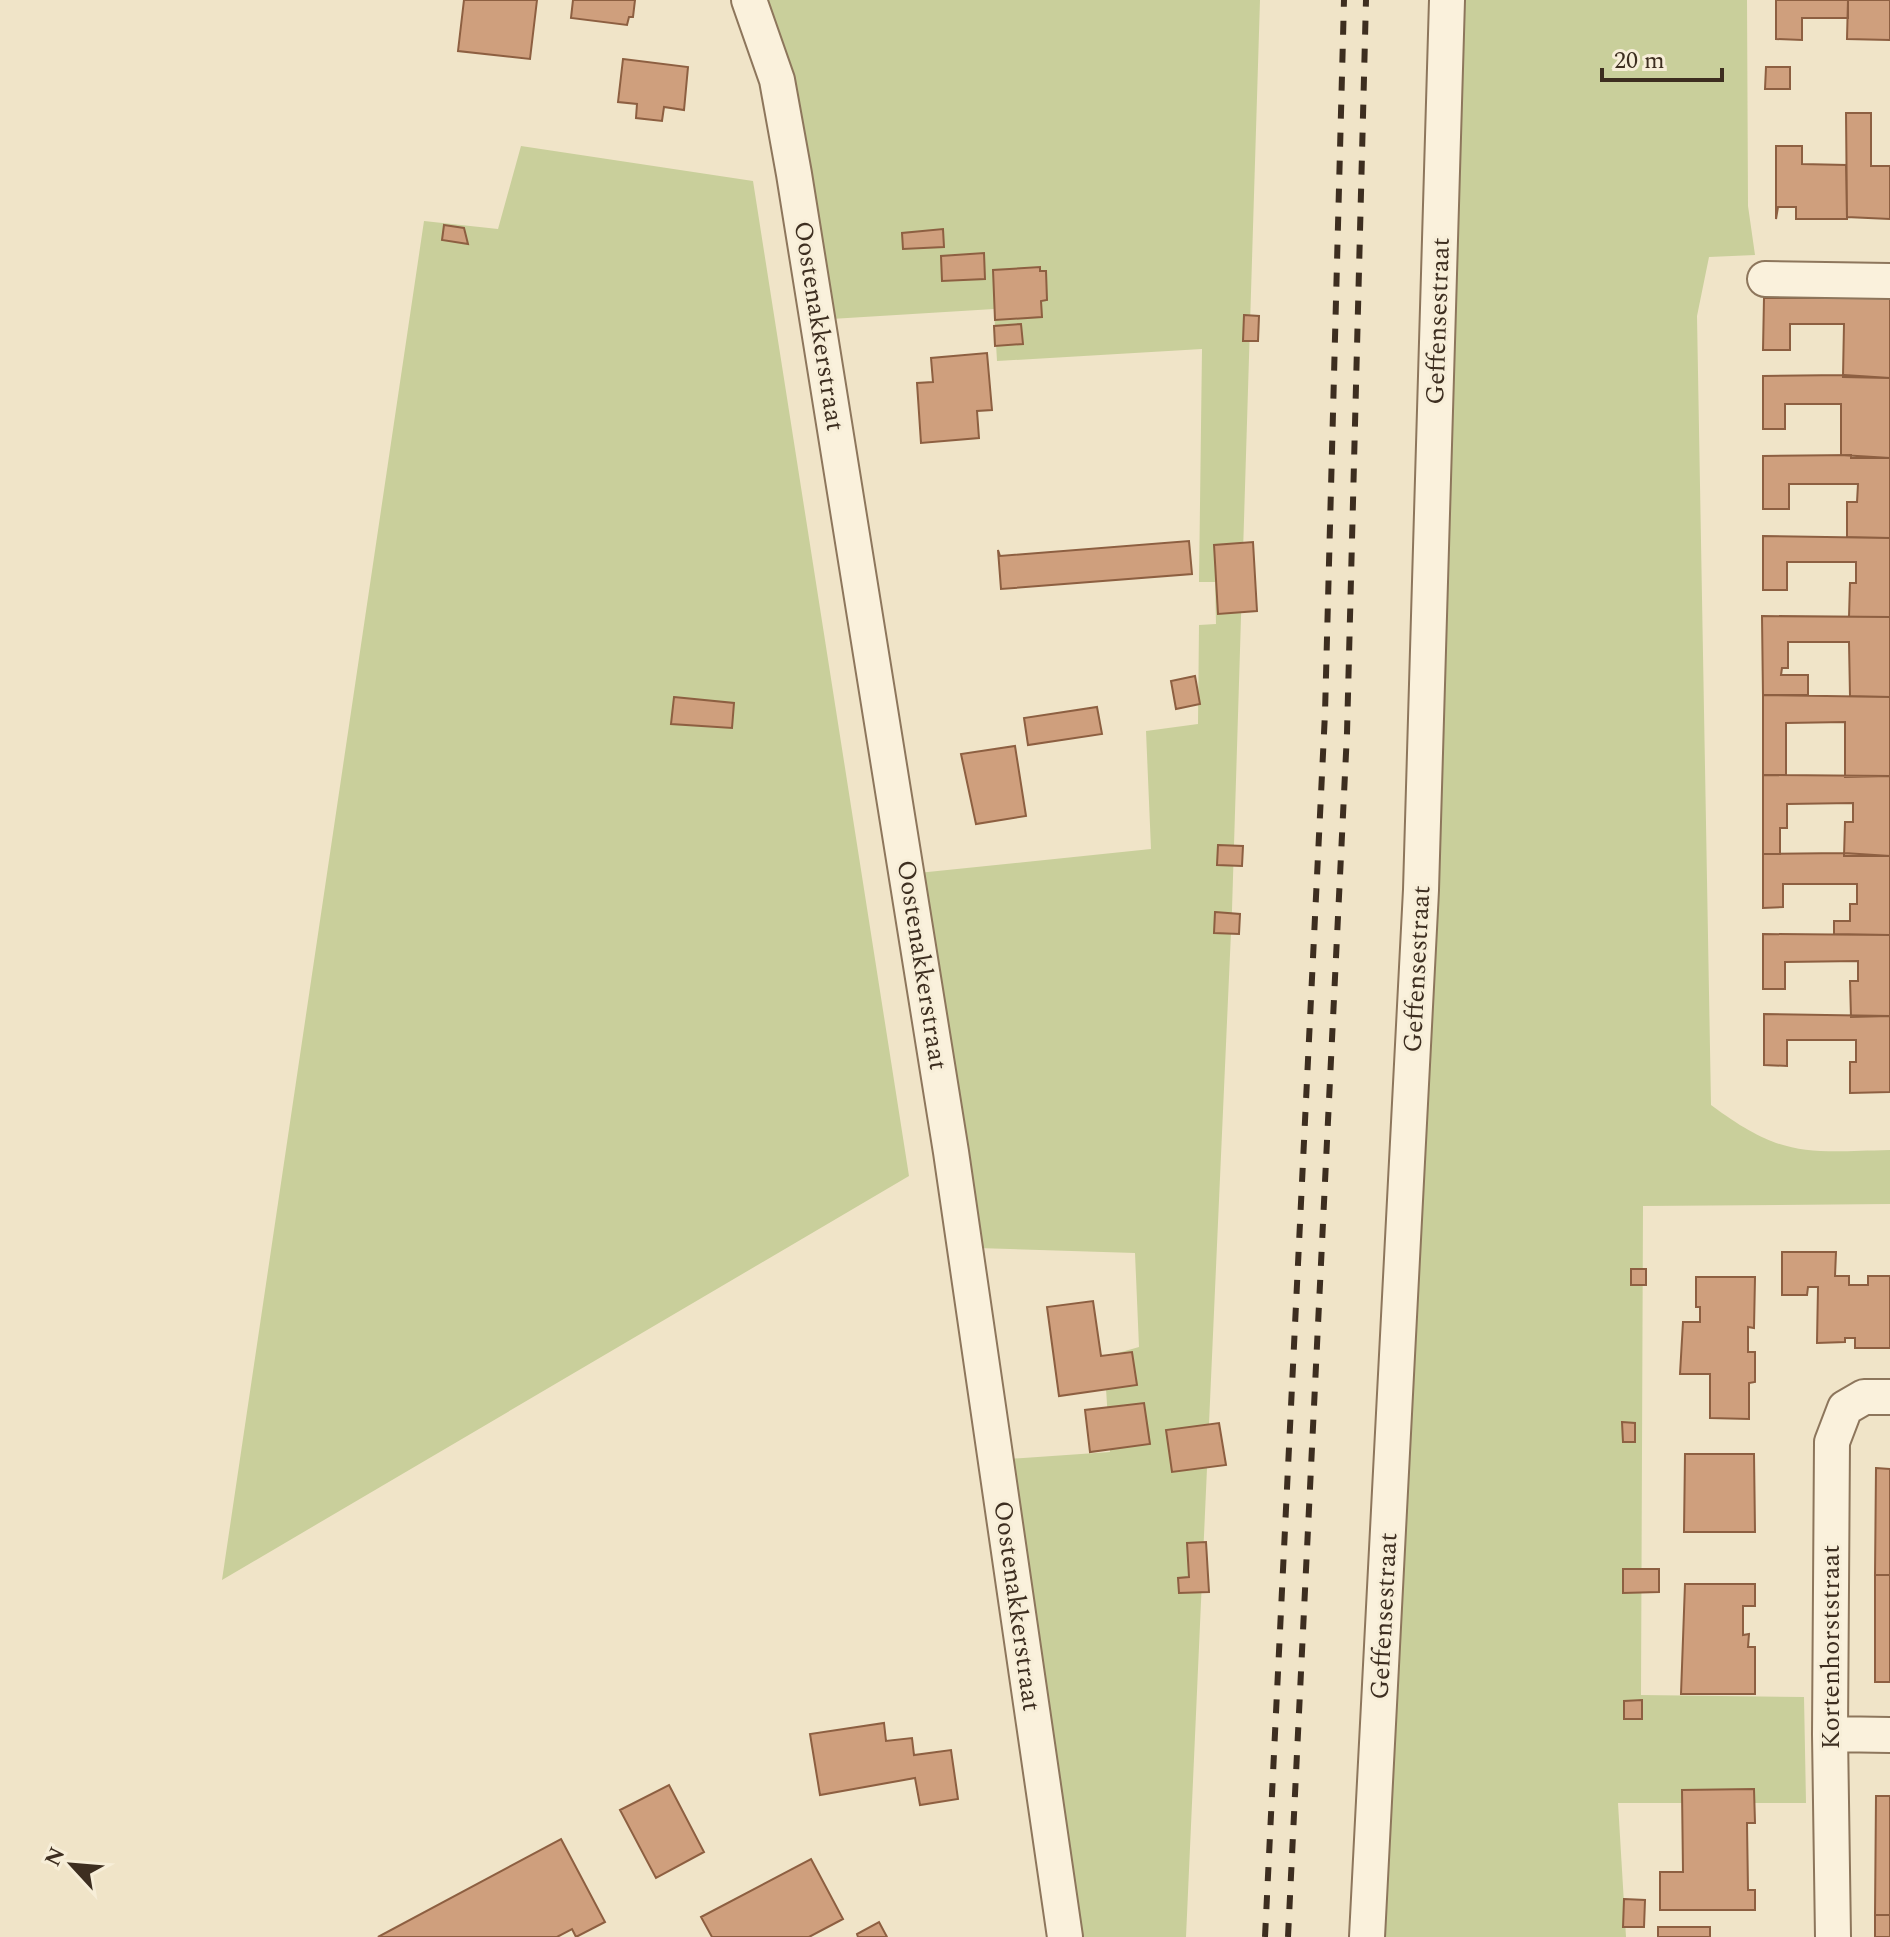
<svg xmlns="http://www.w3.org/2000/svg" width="1890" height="1937" viewBox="0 0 1890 1937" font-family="Spectral,serif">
  <rect width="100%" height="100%" fill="#f0e4c8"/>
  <path fill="#c9cf9b" d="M754 0H1260L1232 910 1186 1937H1078L1008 1459 1110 1452 1104 1357 1139 1347 1135 1253 977 1248 918 873 1151 849 1146 731 1198 724 1199 625 1216 624 1215 582H1199L1202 349 997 361 994 309 831 319Z
    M1458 0H1747L1748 206 1755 255 1709 257 1697 316 1711 1105C1782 1158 1806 1152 1890 1150V1204L1643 1206 1641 1695 1804 1697 1806 1803H1618L1626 1937H1381Z
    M521 146 753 181 909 1176 222 1580 424 221 498 229Z"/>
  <path fill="#cf9f7d" stroke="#8d5f41" stroke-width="2" d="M464 0H537L530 59 458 51Z
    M573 0H635L633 17H629L627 25 571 18Z
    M1776 0H1848V18H1802V40L1776 39Z
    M1848 0H1890V40L1847 39Z
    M623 59 688 67 684 110 664 107 662 121 636 118 637 104 618 102Z
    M1766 67H1790V89H1765Z
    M1846 113H1871V166H1890V219L1847 217Z
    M1776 146H1802V164L1846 165 1847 219H1796V207H1778L1776 219Z
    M444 225 464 228 468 244 442 240Z
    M943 229 944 247 903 249 902 233Z
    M984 253 985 279 942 281 941 256Z
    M1040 267V271H1046L1047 300 1041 301 1042 317 995 320 993 270Z
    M1764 298H1890V378L1843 377 1844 324H1790V350H1763Z
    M1244 315 1259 316 1258 341H1243Z
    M1021 324 1023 344 995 346 994 326Z
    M987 353 992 410 977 411 979 438 921 443 917 383 933 382 931 358Z
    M1844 375 1890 378V458L1841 455V404H1785V429H1763V376Z
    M1851 455V458H1890V538L1847 537V502H1857L1858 484H1789V509H1763V456Z
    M1763 536 1890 538V617H1849L1850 583H1856V562H1787V590H1763Z
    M1189 541 1192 574 1001 589 998 550 1000 556Z
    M1253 542 1257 611 1218 614 1214 545Z
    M1762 616 1890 617V697L1850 696 1849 642H1788V668H1782L1781 675H1808V695H1763Z
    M1195 676 1200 704 1176 709 1171 681Z
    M1763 695 1890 697V776L1845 777V722L1786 723V775H1763Z
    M674 697 734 703 732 728 671 724Z
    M1097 707 1102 734 1028 745 1024 718Z
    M1015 746 1026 816 976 824 961 754Z
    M1763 775 1890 776V856H1844L1845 822H1853V803L1787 804V828H1780V854H1763Z
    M1218 845 1243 846 1242 866 1217 865Z
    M1844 853 1890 856V935L1834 934V921H1850V904H1857V884H1783V907L1763 908V854Z
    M1215 912 1240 914 1239 934 1214 933Z
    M1763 934 1890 935V1016L1851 1017 1850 981H1858V961L1785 962V989H1763Z
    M1764 1014 1890 1016V1092L1850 1093V1062H1856V1040H1787V1066L1764 1065Z
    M1782 1252H1836L1835 1276H1849V1285H1868V1276H1890V1348H1855V1338H1845V1342L1817 1343 1818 1287H1808L1807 1295H1782Z
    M1631 1269H1646V1285H1631Z
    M1696 1277H1755L1754 1328 1748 1327V1352H1755V1382L1749 1383V1419L1710 1418V1374H1680L1683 1322H1700V1307H1696Z
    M1093 1301 1101 1356 1132 1352 1137 1385 1059 1396 1047 1307Z
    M1144 1403 1150 1444 1090 1452 1085 1410Z
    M1622 1422 1635 1423V1442H1623Z
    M1219 1423 1226 1465 1172 1472 1166 1430Z
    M1685 1454H1754L1755 1532H1684Z
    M1876 1468 1890 1469V1575H1875Z
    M1206 1542 1209 1592 1179 1593 1178 1578 1189 1577 1187 1543Z
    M1623 1569H1659V1592L1623 1593Z
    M1875 1575H1890V1682H1875Z
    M1685 1584H1755V1606H1743V1635L1749 1634 1748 1647H1755V1694H1681Z
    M1642 1700V1719H1624V1701Z
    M884 1723 886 1741 912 1738 914 1755 951 1750 958 1799 920 1805 915 1778 820 1795 810 1734Z
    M669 1785 704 1852 656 1878 620 1810Z
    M1754 1789 1755 1823H1747L1748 1890H1755V1910H1660V1872H1683L1682 1790Z
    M1876 1796H1890V1915H1875Z
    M561 1839 605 1922 576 1937 572 1929 557 1937H378Z
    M811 1859 843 1919 809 1937H712L701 1917Z
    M1624 1899 1645 1900 1644 1927H1623Z
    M1875 1915H1890V1937H1875Z
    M879 1922 887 1937H858L857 1934Z
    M1658 1927H1710V1937H1658Z"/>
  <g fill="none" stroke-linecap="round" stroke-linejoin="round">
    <defs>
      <path id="minor" d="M749 0 777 80 794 174 951 1152 1065 1937
        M1765 279 1890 281
        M1830 1734 1890 1735
        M1367 1937 1421 890 1447 0
        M1833 1937 1830 1734 1832 1442 1845 1408 1864 1397H1890"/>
    </defs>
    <use href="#minor" stroke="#8d765c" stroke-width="38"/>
    <use href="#minor" stroke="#faf1dc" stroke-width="34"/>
    <path stroke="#3d2e20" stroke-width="6" stroke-dasharray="14 14" stroke-linecap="butt" d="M1265 1937 1325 713 1344 0
      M1288 1937 1347 733 1366 0"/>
  </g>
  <g text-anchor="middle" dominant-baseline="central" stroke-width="6" stroke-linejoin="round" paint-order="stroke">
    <g font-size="26" fill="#3d2e20" stroke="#f7eed8">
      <text transform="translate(1438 321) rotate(-88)">Geffensestraat</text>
      <text transform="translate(819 326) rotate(81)">Oostenakkerstraat</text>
      <text transform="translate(922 965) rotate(81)">Oostenakkerstraat</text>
      <text transform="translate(1417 969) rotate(-87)">Geffensestraat</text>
      <text transform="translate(1017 1606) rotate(82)">Oostenakkerstraat</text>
      <text transform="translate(1384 1616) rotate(-87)">Geffensestraat</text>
      <text transform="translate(1831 1647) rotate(-90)">Kortenhorststraat</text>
    </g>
  </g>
  <g transform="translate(72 1865) rotate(296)" stroke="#f7eed8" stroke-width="6" paint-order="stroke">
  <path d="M0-6L14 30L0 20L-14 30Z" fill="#3d2e20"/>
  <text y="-12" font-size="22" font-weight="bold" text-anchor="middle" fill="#3d2e20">N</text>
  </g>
  <path d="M1602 68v12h120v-12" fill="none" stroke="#3d2e20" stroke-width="4"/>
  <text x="1614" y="68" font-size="24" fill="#3d2e20" stroke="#f7eed8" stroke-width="6" paint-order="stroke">20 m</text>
</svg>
